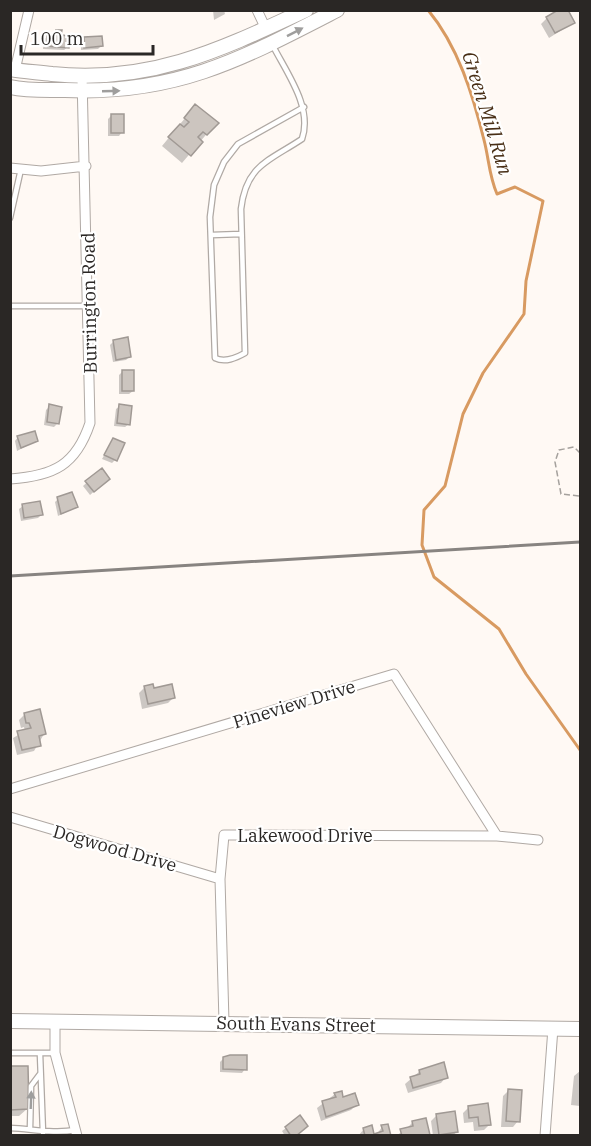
<svg xmlns="http://www.w3.org/2000/svg" width="591" height="1146" viewBox="0 0 591 1146" font-family="'IBM Plex Serif',serif">
  <rect width="100%" height="100%" fill="#fff9f4"/>
  <path fill="#0003" d="M213 10H224L225 14 214 20Z
    M547 18 573 23 549 38 541 24Z
    M57 32 68 47 64 50 43 49 44 39Z
    M85 38 101 46 98 49 81 50V42Z
    M195 106 216 123 182 163 162 146Z
    M111 116 122 132 119 136H108V119Z
    M114 341 129 357 126 360 113 362 110 345Z
    M122 372 133 391 129 394H119V375Z
    M50 406 58 423 54 427 44 425 46 410Z
    M120 406 129 424 125 427 114 426 116 409Z
    M18 437 36 441 17 451 15 441Z
    M113 440 115 460 112 463 102 459Z
    M101 470 105 482 90 495 83 486Z
    M58 499 77 507 58 516 55 502Z
    M23 506 41 515 38 518 21 521 19 509Z
    M145 687 153 689 174 697 168 703 142 709 139 693Z
    M25 714 44 734 34 751 17 755 13 738 25 731 24 727 21 728 19 720Z
    M224 1058 245 1069 242 1073 220 1072V1062Z
    M10 1068 27 1109 19 1116H10Z
    M420 1071 446 1077 441 1083 408 1093 405 1084Z
    M580 1071V1106L571 1105 574 1076Z
    M508 1091 518 1121 513 1127H501L503 1096Z
    M335 1094 357 1104 351 1110 321 1121 317 1108Z
    M468 1108 490 1124 484 1130 474 1131 473 1122 464 1123 463 1113Z
    M437 1115 457 1131 453 1136H433L431 1121Z
    M413 1122 429 1135 396 1136 407 1128Z
    M382 1127 389 1136H358L364 1129 373 1135 377 1134Z
    M286 1128 295 1136H285L282 1131Z"/>
  <g fill="none" stroke-linecap="round" stroke-linejoin="round">
    <path stroke="#d89a61" stroke-width="3" d="M428 10C458 46 473 95 484 140 489 159 489 176 497 194L515 187 543 201 526 281 524 314 483 373 463 414 445 486 424 510 422 545 434 577 499 629 526 674 580 750"/>
  </g>
  <path fill="#ccc5bf" stroke="#a09994" stroke-width="1.5" d="M558 10H568L575 23 555 33 546 17Z
    M56 30H62L61 35 70 36 69 48 46 46 47 34 56 35Z
    M102 36 103 46 84 48V37Z
    M195 104 219 123 207 135 203 132 198 137 203 142 191 156 168 137 180 124 184 127 189 122 184 118Z
    M111 114H124V133H111Z
    M128 337 131 357 116 360 113 340Z
    M122 370H134V391H122Z
    M49 404 62 407 59 424 47 422Z
    M119 404 132 406 130 425 117 423Z
    M35 431 38 441 21 448 17 436Z
    M113 438 125 443 117 461 104 455Z
    M102 468 110 479 94 492 85 481Z
    M72 492 78 507 61 514 57 497Z
    M40 501 43 515 24 518 22 504Z
    M153 684 154 688 172 684 175 698 148 704 144 686Z
    M40 709 46 734 39 736 41 746 22 750 17 731 31 728 29 723H26L24 713Z
    M230 1055H247V1070L223 1069V1057Z
    M444 1062 448 1078 413 1088 410 1077 420 1074 419 1070Z
    M10 1066H28L29 1109 10 1110Z
    M508 1089 522 1090 520 1122 506 1121Z
    M342 1091 343 1097 355 1093 359 1105 326 1117 322 1101 336 1097 334 1093Z
    M488 1103 491 1125 479 1126 478 1117 469 1118 468 1106Z
    M455 1111 458 1132 439 1135 436 1114Z
    M300 1115 308 1126 296 1136H291L285 1127Z
    M426 1118 430 1135 402 1136 400 1129 413 1126 412 1121Z
    M388 1124 391 1136H365L363 1128 372 1125 374 1134 383 1131 381 1125Z"/>
  <g fill="none" stroke-linecap="round" stroke-linejoin="round">
    <defs>
      <path id="service" d="M272 44C286 72 313 107 302 139 269 161 246 165 241 209L245 353C236 358 225 363 215 358L210 217 214 185 224 162 238 144 304 107
        M10 218 21 169
        M212 235 241 234
        M10 306H86
        M10 1053H55
        M40 1054 43 1133
        M10 1128C33 1129 53 1134 76 1130
        M30 1129 31 1086 40 1074"/>
      <path id="minor" d="M257 10 266 29
        M15 70 29 10
        M10 168 41 171 86 166
        M10 479C54 476 76 465 90 423L82 77
        M10 789 394 674 497 836
        M10 817 220 879
        M55 1021V1053L77 1136
        M224 1022 220 879 224 835 497 836 538 840
        M545 1136 553 1028"/>
      <path id="secondary" d="M10 69C24 72 38 72 52 74 150 84 220 50 306 10
        M10 87C28 91 47 90 65 90 176 95 242 59 337 10
        M10 1021 580 1029"/>
    </defs>
    <use href="#service" stroke="#b0a9a4" stroke-width="7"/>
    <use href="#minor" stroke="#b0a9a4" stroke-width="11"/>
    <use href="#secondary" stroke="#b0a9a4" stroke-width="16"/>
    <path stroke="#a5a19d" stroke-width="1.5" stroke-dasharray="6 3" stroke-linecap="butt" d="M580 453 574 447 559 450 555 462 561 494 580 496"/>
    <use href="#service" stroke="#fff" stroke-width="4.5"/>
    <use href="#minor" stroke="#fff" stroke-width="9"/>
    <use href="#secondary" stroke="#fff" stroke-width="14"/>
    <path stroke="#888481" stroke-width="3" d="M10 576 580 542"/>
  </g>
  <defs><path id="oneway-solid" d="M-6-.8H1V-3.2L6.5 0L1 3.2V.8H-6Z" transform="scale(1.5)"/></defs>
  <g fill="#9f9e9d">
    <use href="#oneway-solid" transform="translate(295 32) rotate(-27)"/>
    <use href="#oneway-solid" transform="translate(111 91) rotate(-2)"/>
    <use href="#oneway-solid" transform="translate(31 1100) rotate(-88)"/>
  </g>
  <g text-anchor="middle" dominant-baseline="central" stroke-width="4.5" stroke-linejoin="round" paint-order="stroke">
    <g font-size="18" fill="#2a2725" stroke="#fff">
      <text transform="translate(89 303) rotate(-91)">Burrington Road</text>
      <text transform="translate(294 704) rotate(-17)">Pineview Drive</text>
      <text x="305" y="835">Lakewood Drive</text>
      <text transform="translate(115 848) rotate(16)">Dogwood Drive</text>
      <text transform="translate(296 1024) rotate(1)">South Evans Street</text>
    </g>
    <g font-size="20" font-style="italic" fill="#482e15" stroke="#fff">
      <text transform="translate(488 113) rotate(73)">Green Mill Run</text>
    </g>
  </g>
  <rect width="591" height="1146" fill="none" stroke="#2a2725" stroke-width="24"/>
  <path d="M21 45v9h132v-9" fill="none" stroke="#2a2725" stroke-width="3"/>
  <text x="30" y="45" font-size="18" fill="#2a2725" stroke="#ffffff" stroke-width="4.5" paint-order="stroke">100 m</text>
</svg>
